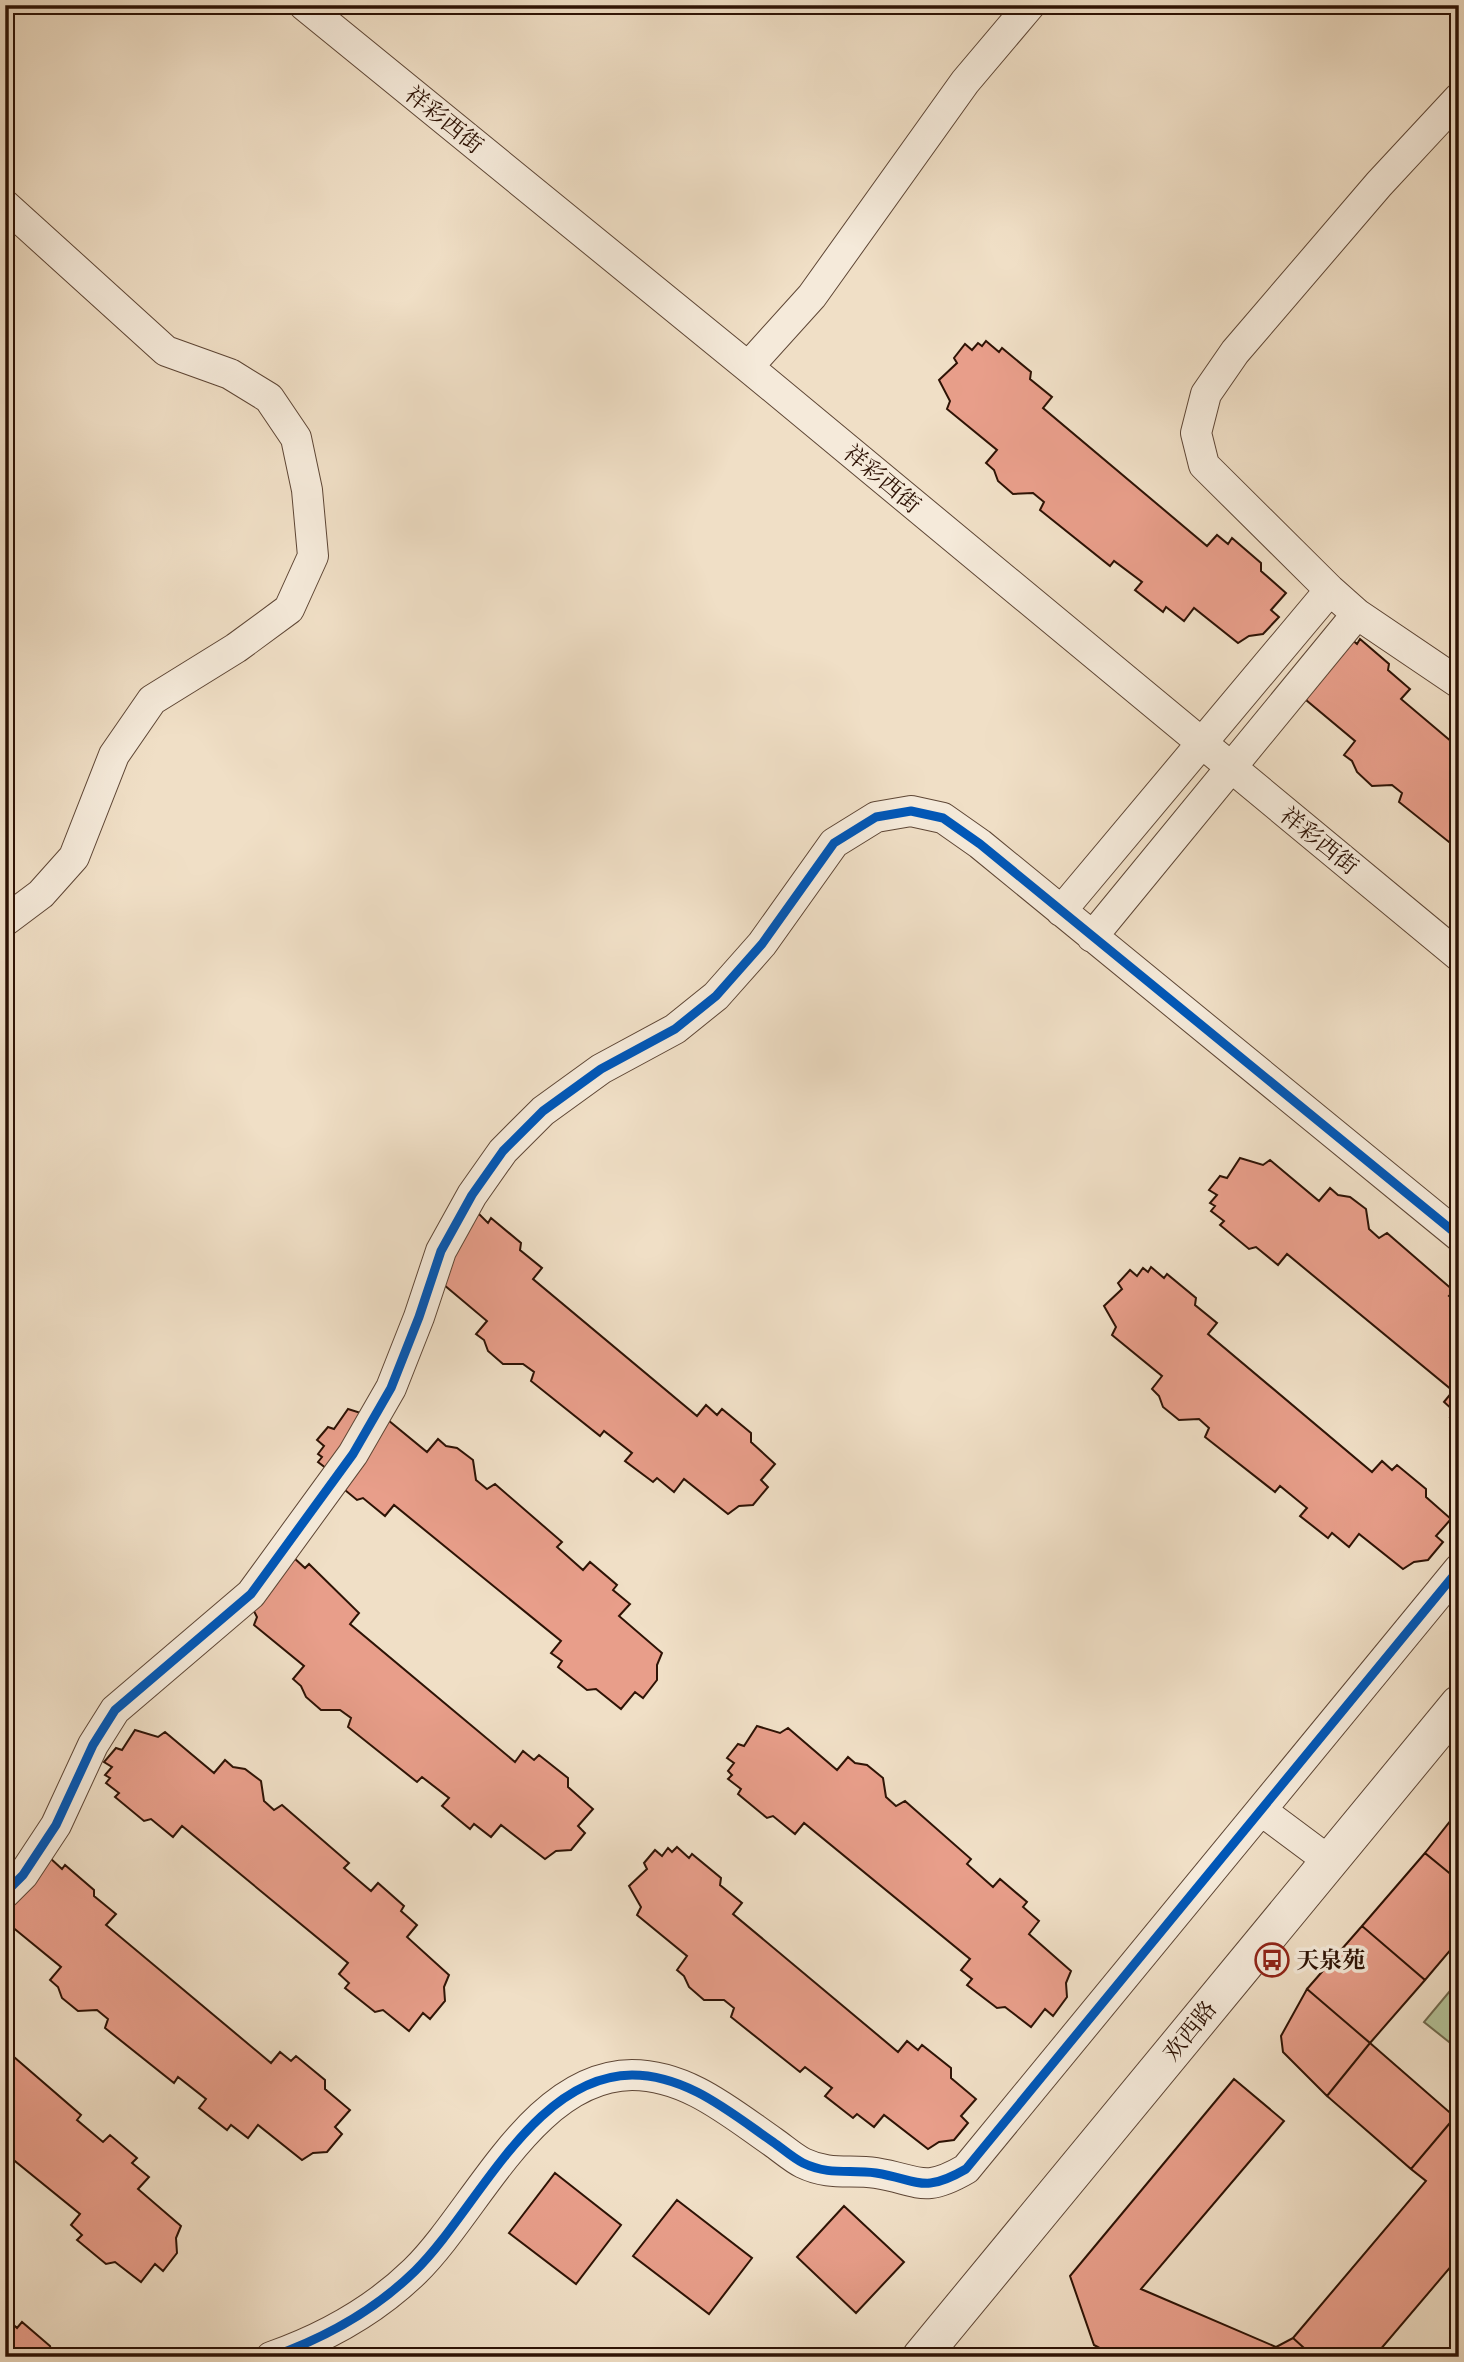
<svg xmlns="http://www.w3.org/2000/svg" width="1464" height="2362" viewBox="0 0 1464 2362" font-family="'IM FELL French Canon','Noto Serif SC',serif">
  <rect width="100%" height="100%" fill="#f0dfc6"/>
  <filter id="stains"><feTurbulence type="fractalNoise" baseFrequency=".00286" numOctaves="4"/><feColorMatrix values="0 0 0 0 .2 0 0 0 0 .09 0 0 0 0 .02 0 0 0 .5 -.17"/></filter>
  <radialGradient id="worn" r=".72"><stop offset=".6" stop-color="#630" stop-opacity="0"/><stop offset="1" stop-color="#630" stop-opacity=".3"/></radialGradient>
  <path fill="#b4c399" stroke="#716b4f" stroke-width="2" d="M1459 1980V2050L1424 2022Z"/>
  <path fill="#e89e8a" stroke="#2e1305" stroke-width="2" d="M986 341 999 352 1002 348 1031 372 1030 379 1052 397 1043 408 1207 546 1217 535 1228 544 1232 538 1261 563V571L1286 593 1271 610 1279 617 1263 634 1249 636 1238 643 1194 608 1184 621 1166 607 1163 612 1135 590 1142 582 1114 561 1110 566 1040 510 1044 502 1033 493 1013 494 998 481 994 470 986 463 997 450 947 409 950 401 939 380 957 363 954 358 965 344 972 350 978 343 982 346Z
    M1344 633 1357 644 1360 639 1389 664 1388 670 1410 689 1401 699 1459 748V850L1399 802 1402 793 1392 785 1372 786 1357 772 1352 761 1344 755 1355 741 1306 700Z
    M1240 1158 1263 1165 1270 1160 1319 1201 1330 1188 1338 1195 1350 1197 1366 1209 1369 1229 1379 1238 1387 1233 1454 1291 1449 1296 1459 1304V1424L1450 1417 1454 1411 1444 1402 1453 1391 1287 1254 1278 1265 1256 1247 1249 1249 1220 1225 1224 1221 1211 1211 1215 1206 1210 1203 1217 1195 1209 1190 1220 1176 1227 1178Z
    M476 1211 488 1223 491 1218 521 1243 520 1250 542 1268 533 1279 697 1416 706 1405 717 1415 722 1409 751 1433V1442L775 1464 761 1480 768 1487 753 1505 739 1506 728 1514 684 1479 674 1492 657 1478 653 1482 625 1461 632 1453 604 1431 600 1436 531 1381 534 1372 523 1364H503L488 1351 484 1340 476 1334 487 1321 437 1279Z
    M1151 1267 1164 1278 1167 1274 1196 1298 1195 1305 1217 1323 1208 1334 1372 1472 1382 1461 1392 1470 1397 1465 1426 1489V1497L1451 1519 1436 1536 1443 1542 1428 1560 1414 1562 1403 1569 1359 1534 1349 1547 1332 1533 1328 1538 1300 1516 1307 1508 1280 1486 1275 1492 1205 1437 1209 1428 1199 1419 1179 1420 1163 1407 1159 1396 1152 1389 1162 1376 1112 1335 1116 1327 1104 1306 1122 1289 1118 1283 1130 1270 1137 1276 1143 1268 1148 1272Z
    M348 1409 370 1416 377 1411 427 1452 438 1439 446 1446 457 1448 473 1460 476 1480 487 1489 495 1484 562 1542 557 1547 583 1570 590 1562 617 1585 613 1590 630 1604 619 1616 662 1653 657 1665V1680L643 1698 635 1692 621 1709 596 1689 587 1690 558 1667 562 1661 551 1653 561 1641 394 1505 385 1516 363 1498 357 1500 328 1476 331 1472 318 1462 322 1457 318 1454 324 1446 317 1440 328 1427 334 1429Z
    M293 1557 305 1568 309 1564 359 1613 350 1624 515 1762 523 1751 534 1760 539 1755 568 1778V1787L593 1809 578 1826 585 1833 571 1850 556 1851 545 1859 501 1825 491 1837 474 1824 470 1829 442 1806 449 1798 422 1777 417 1782 348 1727 351 1718 340 1710H321L306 1697 301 1686 293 1679 304 1666 254 1625 257 1617 246 1596Z
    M757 1726 780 1733 788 1728 837 1770 848 1757 855 1763 867 1765 883 1778 886 1797 896 1806 905 1801 971 1859 967 1864 993 1887 1000 1879 1027 1902 1023 1907 1039 1921 1029 1934 1071 1971 1066 1983 1067 1997 1053 2016 1045 2009 1031 2027 1005 2007 997 2008 967 1985 972 1979 961 1970 970 1959 804 1823 795 1834 773 1816 767 1818 738 1794 741 1789 728 1779 732 1775 728 1771 734 1763 727 1758 738 1744 744 1746Z
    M135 1730 158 1737 165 1732 214 1773 225 1760 233 1767 245 1769 261 1781 264 1801 274 1810 282 1805 349 1863 344 1868 371 1891 378 1883 404 1906 401 1911 417 1925 407 1937 449 1975 444 1987 445 2001 430 2019 423 2013 409 2031 383 2010 375 2012 345 1988 349 1983 339 1974 348 1963 182 1826 173 1837 151 1819 144 1821 115 1797 119 1793 106 1783 110 1778 105 1775 112 1767 104 1762 116 1748 122 1750Z
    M1459 1810V1881L1425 1853Z
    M677 1847 689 1858 692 1854 721 1878 720 1885 742 1903 733 1914 898 2052 907 2041 918 2050 922 2045 951 2068V2078L976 2099 961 2116 968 2123 954 2140 939 2142 928 2149 884 2115 874 2127 857 2114 853 2118 825 2096 832 2088 805 2067 800 2072 731 2017 734 2008 724 2000H704L689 1987 684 1976 677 1970 687 1956 637 1915 641 1907 629 1886 647 1869 644 1863 655 1850 662 1856 668 1848 672 1852Z
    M1425 1853 1459 1881V1940L1425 1980 1362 1926Z
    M50 1858 62 1869 65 1865 94 1890V1896L116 1914 106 1925 271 2063 280 2052 291 2061 296 2056 325 2080V2089L350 2110 335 2127 342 2134 327 2152 313 2153 302 2160 258 2125 248 2138 231 2125 227 2130 199 2108 206 2099 178 2077 174 2083 105 2028 108 2019 97 2010 78 2011 62 1998 58 1987 50 1980 61 1967 11 1926 14 1918 5 1901Z
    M1362 1926 1425 1980 1370 2043 1307 1989Z
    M1307 1989 1370 2043 1327 2096 1283 2052 1281 2036Z
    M1370 2043 1455 2117 1411 2169 1327 2096Z
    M14 2057 81 2115 77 2120 103 2142 110 2135 137 2158 132 2163 149 2177 138 2189 181 2226 176 2238 177 2253 163 2271 155 2264 141 2282 115 2262 106 2264 77 2240 82 2235 71 2225 80 2214 5 2153V2061Z
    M1234 2079 1284 2121 1141 2289 1276 2347 1272 2357H1116L1094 2345 1070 2276Z
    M1455 2117 1459 2120V2257L1374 2357H1314L1293 2338 1426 2181 1411 2169Z
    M555 2173 621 2225 576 2284 509 2233Z
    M677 2200 752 2258 709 2314 633 2256Z
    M844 2206 904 2262 856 2313 797 2257Z
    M6 2318 17 2328 22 2322 50 2346 53 2357H5Z
    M1293 2338 1314 2357H1272L1276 2347Z"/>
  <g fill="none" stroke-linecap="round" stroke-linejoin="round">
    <defs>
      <path id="minor" d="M304 5 748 367 1459 956
        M1459 98 1379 184 1235 352 1206 394 1196 433 1204 465 1330 590 1357 614 1459 683
        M5 205 166 351 230 374 269 398 296 438 307 490 313 556 289 609 236 648 152 700 114 755 74 857 41 894 5 921
        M748 367 812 296 965 82 1030 5
        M1061 911 1330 590
        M1092 937 1357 614
        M1262 1811 1329 1861
        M5 1893 23 1875 56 1825 93 1745 115 1710 251 1594 353 1454 391 1388 419 1317 441 1251 472 1195 503 1151 543 1111 601 1069 675 1029 716 996 762 944 834 843 876 817 911 811 943 818 980 844 1459 1236
        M271 2357C325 2338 374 2311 415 2271 477 2210 533 2076 632 2075 687 2075 731 2113 773 2142 783 2149 793 2158 803 2163 830 2176 850 2169 876 2173 919 2180 923 2194 966 2169L1459 1569"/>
      <path id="tertiary" d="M921 2357 1459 1704"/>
    </defs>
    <use href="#minor" stroke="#5e4635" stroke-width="32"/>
    <use href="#tertiary" stroke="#5e4635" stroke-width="39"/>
    <use href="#minor" stroke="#f5eada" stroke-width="30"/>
    <use href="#tertiary" stroke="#f5eada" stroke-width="37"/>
    <defs>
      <path id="cycleway" d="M5 1893 23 1875 56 1825 93 1745 115 1710 251 1594 353 1454 391 1388 419 1317 441 1251 472 1195 503 1151 543 1111 601 1069 675 1029 716 996 762 944 834 843 876 817 911 811 943 818 980 844 1459 1236
        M271 2357C325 2338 374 2311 415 2271 477 2210 533 2076 632 2075 687 2075 731 2113 773 2142 783 2149 793 2158 803 2163 830 2176 850 2169 876 2173 919 2180 923 2194 966 2169L1459 1569"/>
    </defs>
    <use href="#cycleway" stroke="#f5eada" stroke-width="13"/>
    <use href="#cycleway" stroke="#0057b8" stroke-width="9"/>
  </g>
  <defs>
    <symbol id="bus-ring" viewBox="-11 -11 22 22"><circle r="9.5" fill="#f5eada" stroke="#8f2418" stroke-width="1.5"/><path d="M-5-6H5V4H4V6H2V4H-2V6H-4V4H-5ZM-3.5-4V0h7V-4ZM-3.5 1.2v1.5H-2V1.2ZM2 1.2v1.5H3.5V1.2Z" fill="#8f2418"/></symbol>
  </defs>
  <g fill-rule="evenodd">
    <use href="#bus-ring" x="1253" y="1941" width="38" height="38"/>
  </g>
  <g text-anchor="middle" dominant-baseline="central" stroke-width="7" stroke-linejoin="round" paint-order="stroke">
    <g font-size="23" fill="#2e1305" stroke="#f5eada">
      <text transform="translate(444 120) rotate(39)">祥彩西街</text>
      <text transform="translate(882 479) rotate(40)">祥彩西街</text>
      <text transform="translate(1319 841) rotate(39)">祥彩西街</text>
      <text transform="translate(1190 2031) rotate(-51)">欢西路</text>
    </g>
    <g font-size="23" font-weight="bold" fill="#2e1305" stroke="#f5eada" text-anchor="start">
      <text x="1296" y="1960">天泉苑</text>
    </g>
  </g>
  <rect width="1464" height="2362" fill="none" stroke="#f0dfc6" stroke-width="28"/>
  <rect x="7" y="7" width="1450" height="2348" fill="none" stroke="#2e1305" stroke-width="3.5"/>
  <rect x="14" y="14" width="1436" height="2334" fill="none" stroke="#2e1305" stroke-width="2"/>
  <rect width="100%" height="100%" filter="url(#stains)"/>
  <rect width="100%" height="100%" fill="url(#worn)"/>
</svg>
